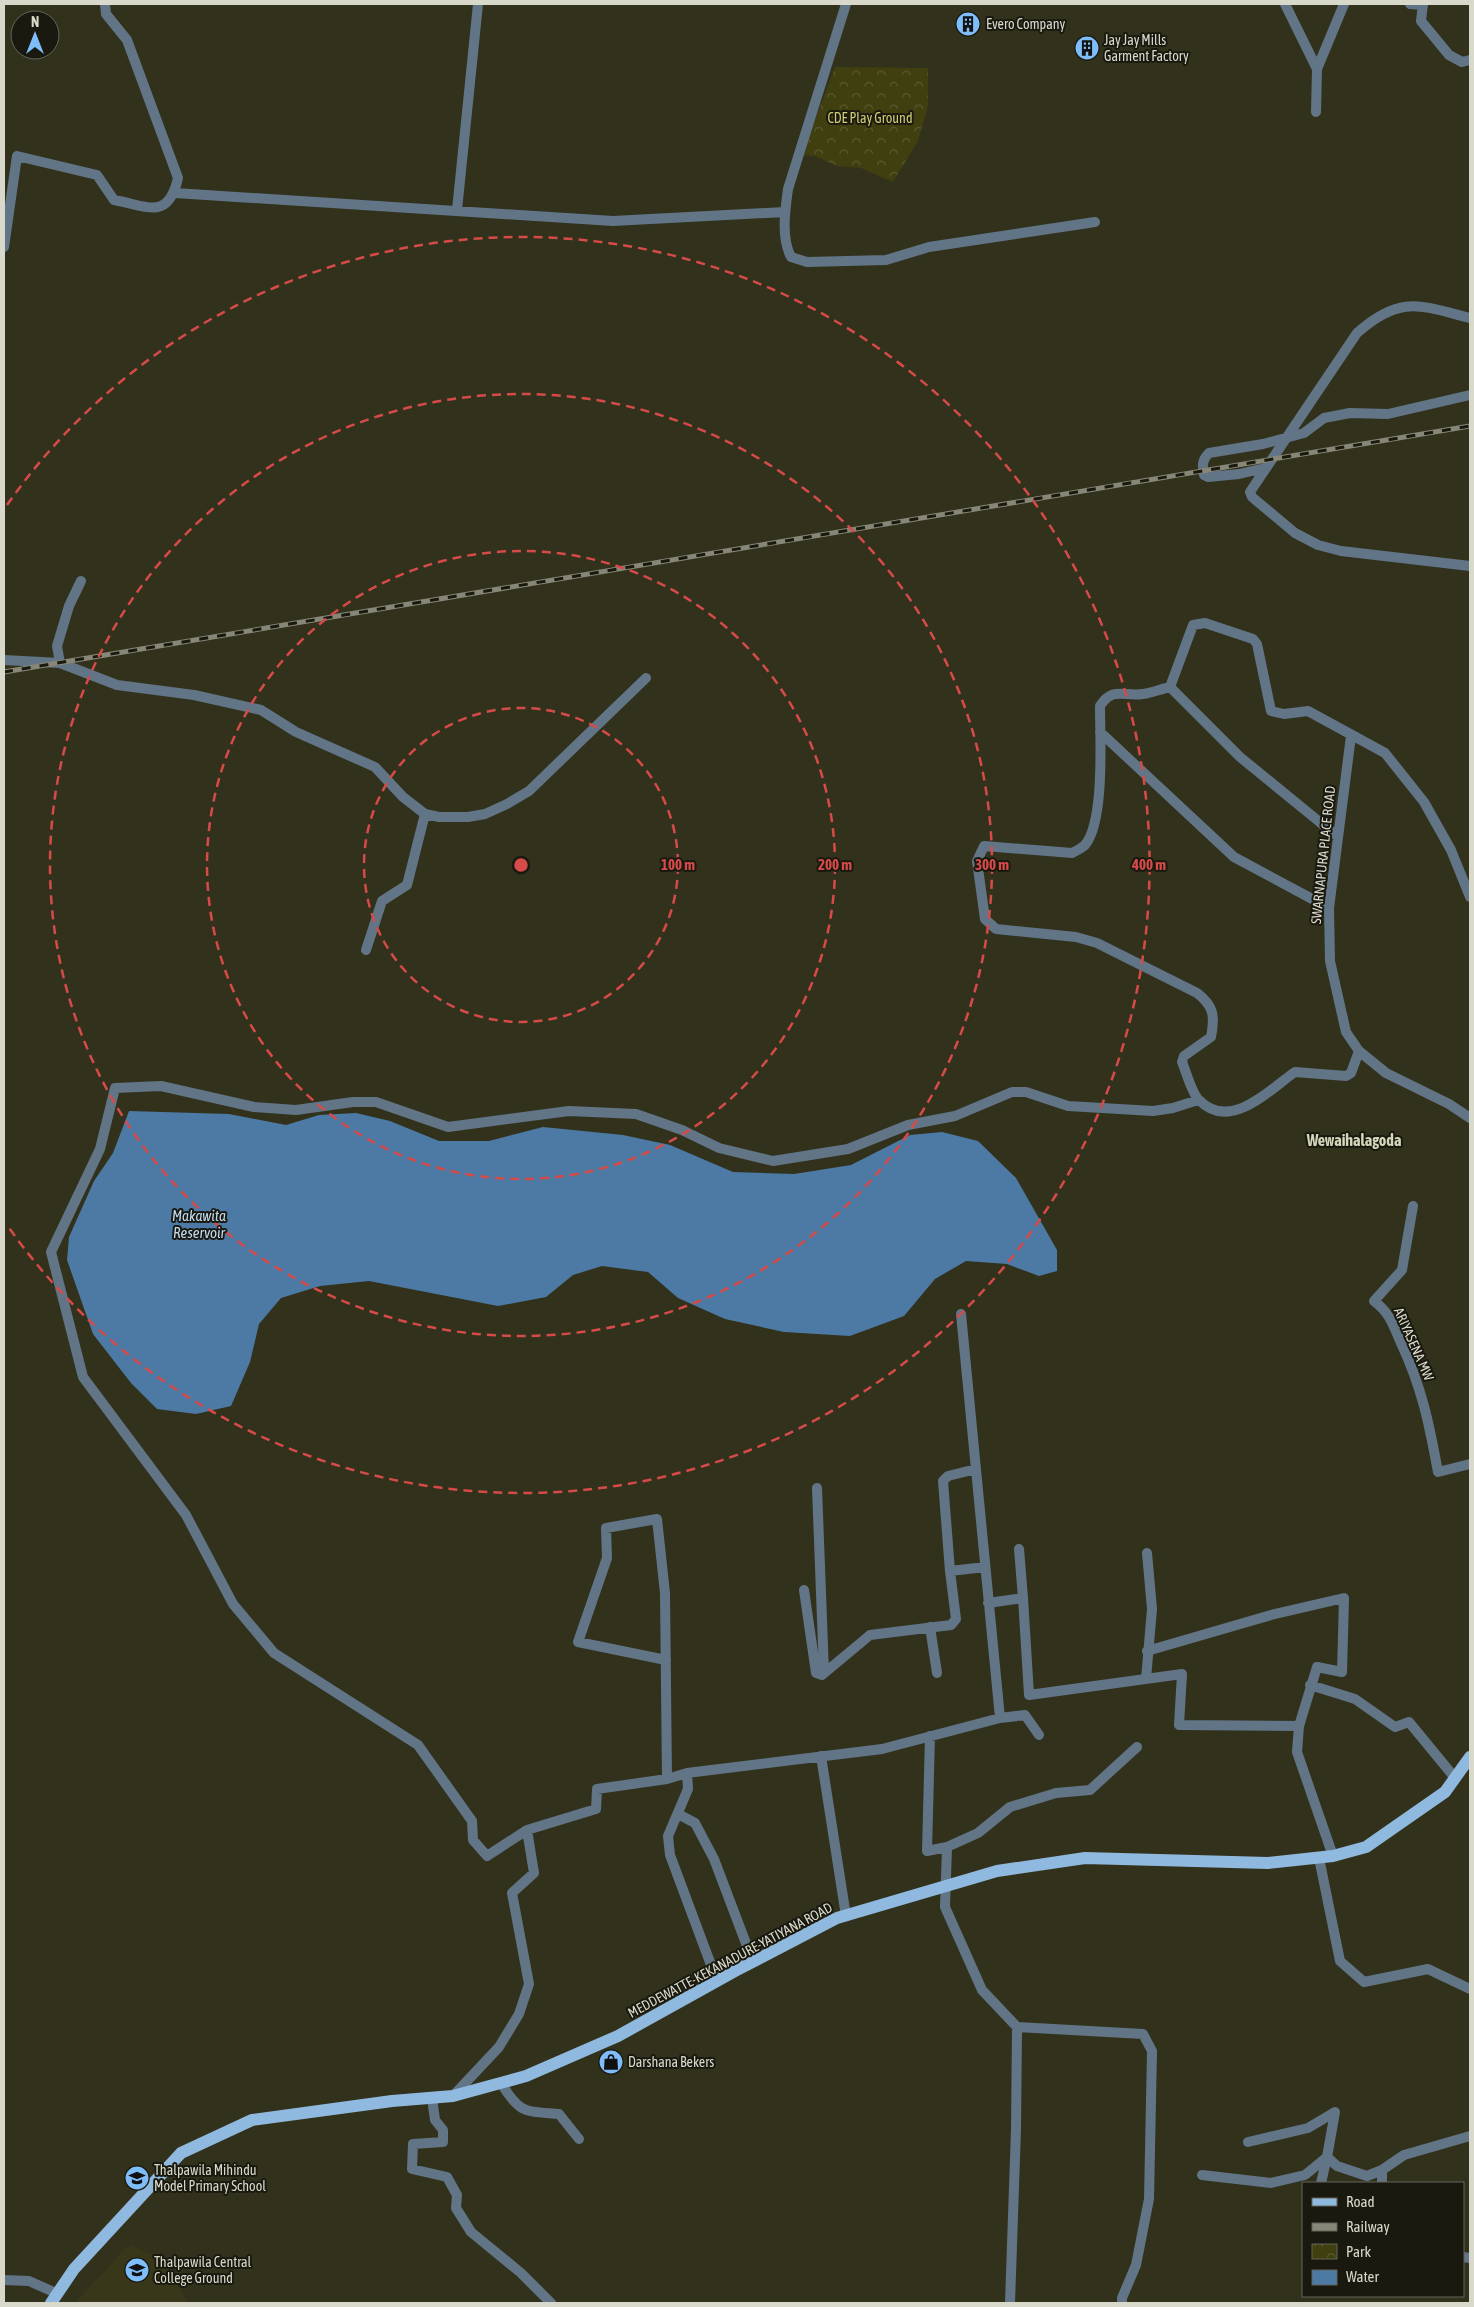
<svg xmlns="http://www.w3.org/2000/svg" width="1474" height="2307" viewBox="0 0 1474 2307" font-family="'Asap Condensed',sans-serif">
  <defs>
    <pattern id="park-crowns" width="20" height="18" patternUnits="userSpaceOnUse" patternTransform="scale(1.25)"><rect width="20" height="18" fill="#403f0f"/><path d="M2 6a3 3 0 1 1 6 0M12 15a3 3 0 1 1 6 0" fill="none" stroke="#5b5a31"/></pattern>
  </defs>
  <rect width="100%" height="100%" fill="#32311c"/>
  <path fill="#38371a" d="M131 2245 163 2260 188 2303H75L124 2250Z"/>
  <path fill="url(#park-crowns)" d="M835 67 928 68V106L918 141 893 182 861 168 837 166 815 156 802 155Z"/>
  <path fill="#4c7aa4" d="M129 1111 229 1114 286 1125 319 1115 356 1113 390 1121 439 1141H489L543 1127 623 1135 670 1145 733 1172 794 1174 851 1165 910 1135 942 1132 978 1141 1016 1178 1057 1250V1271L1039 1276 1007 1264 966 1261 935 1279 904 1316 850 1336 784 1332 725 1319 678 1298 648 1272 602 1266 573 1275 546 1297 498 1306 369 1281 320 1286 281 1298 259 1324 250 1362 231 1406 196 1414 157 1409 131 1383 93 1334 67 1260 69 1237 94 1181 113 1153Z"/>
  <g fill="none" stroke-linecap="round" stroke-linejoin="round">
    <path stroke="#617587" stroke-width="10" d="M846 4 788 189C785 211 781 238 791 257L807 262 886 260 929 247 1095 222
      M1285 4 1317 69
      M1410 4 1423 5
      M1423 4 1421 21 1449 55 1462 62 1470 60
      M1316 112 1317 69 1344 4
      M175 193 613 221 785 212
      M457 210 478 4
      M4 247 17 156 97 175 114 200C148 206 168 221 178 178L127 40 106 14 105 4
      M1470 318C1419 305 1400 295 1357 333L1250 492 1252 497 1295 533 1318 545 1341 551 1470 566
      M1265 468 1239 474 1208 477 1204 475C1202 465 1202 460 1209 453L1263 444 1304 433 1324 418 1350 413 1388 414 1470 395
      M4 660 60 663 117 685 194 695 261 710 296 732 375 767 403 797 425 814 439 817H468L485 814 507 804 529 791 646 678
      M60 663 57 646 69 606 81 581
      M1170 687 1240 757 1338 837
      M1100 732 1234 857 1329 908
      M1351 736 1329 908 1330 961 1346 1032 1359 1051 1386 1073 1449 1104 1470 1118
      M366 950 382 901 407 885 425 814
      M1359 1051 1351 1073 1346 1076 1295 1072C1269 1090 1230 1132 1199 1100 1192 1094 1186 1071 1182 1062L1184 1056 1211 1037C1215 1016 1214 1006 1197 993L1097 943 1076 937 996 929 985 919 977 861 984 846 1072 853C1076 851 1082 848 1085 845 1105 821 1100 737 1100 706 1113 686 1124 697 1143 694 1152 693 1161 689 1170 687L1193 625 1205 623 1253 639 1257 644 1271 711 1284 714 1308 711 1385 753 1424 802 1451 850 1470 897
      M1413 1206 1402 1270 1374 1301C1390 1313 1393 1325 1401 1343 1422 1388 1429 1423 1438 1472L1470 1464
      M976 1469 948 1476 943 1481 950 1571 985 1567
      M817 1488 824 1672
      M804 1590 816 1673 822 1675 870 1635 951 1625 956 1619 950 1571
      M1023 1598 1029 1695 1182 1674 1179 1725 1299 1726 1297 1752 1333 1856
      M988 1603 1023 1598 1019 1549
      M930 1627 937 1673
      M1147 1651 1271 1615 1344 1598 1342 1672 1317 1667 1299 1726
      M666 1660 578 1642 607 1558 606 1528 657 1519 665 1593 667 1779
      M1146 1679 1152 1609 1147 1553
      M1310 1685 1355 1699 1395 1727 1409 1722 1455 1778
      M1000 1718 1025 1715 1039 1735
      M930 1736 927 1851 947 1847 945 1907 982 1990 1017 2027 1143 2034 1152 2051 1149 2199 1136 2265 1122 2298V2303
      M821 1756 846 1916
      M687 1773 882 1749 1000 1718 961 1314
      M678 1814 695 1823 714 1859 747 1946 735 1971
      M527 1830 487 1856 473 1840 472 1821 418 1745 274 1653 233 1604 186 1515 83 1377 51 1252 100 1149 115 1088 161 1086 254 1107 296 1110 353 1102H376L448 1127 569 1111 636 1114 682 1130 719 1148 773 1161 848 1149 908 1125 955 1116 1012 1092H1026L1068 1106 1153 1111 1173 1108 1198 1100
      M947 1847 978 1833 1010 1807 1056 1793 1090 1790 1137 1747
      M1319 1858 1340 1961 1364 1982 1428 1969 1470 1989
      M501 2083C520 2114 524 2111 559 2114L579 2139
      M453 2096 499 2047 519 2014 529 1984 512 1893 534 1873 527 1830 596 1809 597 1789 667 1779 687 1773 688 1789 668 1836 670 1855 717 1981
      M432 2098 435 2120 443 2130V2142L413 2144 412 2169 447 2177 457 2195 456 2208 471 2232 521 2273 551 2303
      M1248 2142 1308 2128 1335 2112 1327 2157 1337 2166 1367 2176 1382 2170
      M1202 2175 1271 2183 1305 2175 1327 2157
      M1321 2183 1327 2157
      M1382 2183V2170L1404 2155 1470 2136
      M1463 2257 1470 2258
      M4 2280 29 2281 56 2293
      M1010 2303 1016 2129 1017 2027"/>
    <path stroke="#90b9df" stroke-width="12" d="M51 2303 74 2269 181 2153 252 2120 392 2101 453 2096 526 2076 618 2036 735 1971 837 1918 997 1871 1085 1858 1268 1863 1333 1856 1366 1847 1445 1792 1470 1757"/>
    <defs>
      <path id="rail" d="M4 672 1470 426"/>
    </defs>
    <use href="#rail" stroke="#888777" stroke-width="5"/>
    <use href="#rail" stroke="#19190f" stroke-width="3" stroke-dasharray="9" stroke-linecap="butt"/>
  </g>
  <g fill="none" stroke="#d64b49" stroke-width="2.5" stroke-dasharray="9 6">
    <circle cx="521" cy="865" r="157"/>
    <circle cx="521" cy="865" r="314"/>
    <circle cx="521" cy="865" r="471"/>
    <path d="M7 505A628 628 0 1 1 7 1225"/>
  </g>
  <defs>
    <symbol id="building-disc" viewBox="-11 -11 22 22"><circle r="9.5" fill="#7ebdf9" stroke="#19190f"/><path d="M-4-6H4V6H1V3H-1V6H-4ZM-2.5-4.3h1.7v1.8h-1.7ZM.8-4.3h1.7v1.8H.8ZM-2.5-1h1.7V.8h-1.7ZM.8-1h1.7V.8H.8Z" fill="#111"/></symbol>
    <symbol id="shop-disc" viewBox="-11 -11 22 22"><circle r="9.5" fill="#7ebdf9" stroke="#19190f"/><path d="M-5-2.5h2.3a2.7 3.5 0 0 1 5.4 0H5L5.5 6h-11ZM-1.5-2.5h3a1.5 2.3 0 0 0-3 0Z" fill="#111"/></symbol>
    <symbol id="school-disc" viewBox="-11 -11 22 22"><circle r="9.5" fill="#7ebdf9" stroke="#19190f"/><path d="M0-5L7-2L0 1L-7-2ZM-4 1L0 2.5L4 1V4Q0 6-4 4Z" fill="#111"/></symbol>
  </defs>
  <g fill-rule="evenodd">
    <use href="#building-disc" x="954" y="10" width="28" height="28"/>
    <use href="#building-disc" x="1073" y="34" width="28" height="28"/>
    <use href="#shop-disc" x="597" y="2048" width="28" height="28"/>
    <use href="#school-disc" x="123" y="2164" width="28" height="28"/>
    <use href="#school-disc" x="123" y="2256" width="28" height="28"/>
  </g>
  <g text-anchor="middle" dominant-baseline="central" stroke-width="4" stroke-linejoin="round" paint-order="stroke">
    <g font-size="14" fill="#d8d8cb" stroke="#19190f" text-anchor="start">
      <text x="986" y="24">Evero Company</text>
      <text x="1104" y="40">Jay Jay Mills<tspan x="1104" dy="16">Garment Factory</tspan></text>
      <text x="628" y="2062">Darshana Bekers</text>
      <text x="154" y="2170">Thalpawila Mihindu<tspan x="154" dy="16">Model Primary School</tspan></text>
      <text x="154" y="2262">Thalpawila Central<tspan x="154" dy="16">College Ground</tspan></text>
    </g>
    <g font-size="14" fill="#cecd73" stroke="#19190f">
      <text x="870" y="118">CDE Play Ground</text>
    </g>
    <g font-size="14" fill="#d8d8cb" stroke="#19190f">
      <text transform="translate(1323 855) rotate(-84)">SWARNAPURA PLACE ROAD</text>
      <text transform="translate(1414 1344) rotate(66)">ARIYASENA MW</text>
      <text transform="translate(730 1960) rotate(-28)">MEDDEWATTE-KEKANADURE-YATIYANA ROAD</text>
    </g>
    <g font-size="15" font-style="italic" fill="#c1dcf5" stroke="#19190f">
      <text x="199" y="1215">Makawita<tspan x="199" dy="17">Reservoir</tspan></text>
    </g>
    <g font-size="16" font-weight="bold" fill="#d5d6bb" stroke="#19190f">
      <text x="1354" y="1140">Wewaihalagoda</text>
    </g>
  </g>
  <circle cx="521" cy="865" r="8" fill="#d64b49" stroke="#19190f" stroke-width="2.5"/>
  <g font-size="15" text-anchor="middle" font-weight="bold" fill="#d64b49" stroke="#19190f" stroke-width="4" stroke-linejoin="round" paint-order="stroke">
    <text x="678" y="870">100 m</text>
    <text x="835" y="870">200 m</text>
    <text x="992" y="870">300 m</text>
    <text x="1149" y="870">400 m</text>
  </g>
  <rect width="1474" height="2307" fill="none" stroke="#d8d8cb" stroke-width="10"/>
  <rect x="1302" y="2182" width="162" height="115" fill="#19190f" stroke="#65655a"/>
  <rect x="1312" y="2198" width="25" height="8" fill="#90b9df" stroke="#65655a"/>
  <text x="1346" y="2207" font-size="15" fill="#d8d8cb">Road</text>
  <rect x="1312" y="2223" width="25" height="8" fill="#888777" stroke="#65655a"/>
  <text x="1346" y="2232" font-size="15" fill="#d8d8cb">Railway</text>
  <rect x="1312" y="2244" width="25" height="15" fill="url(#park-crowns)" stroke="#65655a"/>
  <text x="1346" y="2257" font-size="15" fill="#d8d8cb">Park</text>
  <rect x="1312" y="2270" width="25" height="15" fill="#4c7aa4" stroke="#65655a"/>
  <text x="1346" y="2282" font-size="15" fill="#d8d8cb">Water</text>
  <g transform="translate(35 35)"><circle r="24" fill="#19190f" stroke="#65655a"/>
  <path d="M0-4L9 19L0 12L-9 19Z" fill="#7ebdf9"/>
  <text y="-8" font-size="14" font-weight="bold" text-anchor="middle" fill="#d8d8cb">N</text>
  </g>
</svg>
